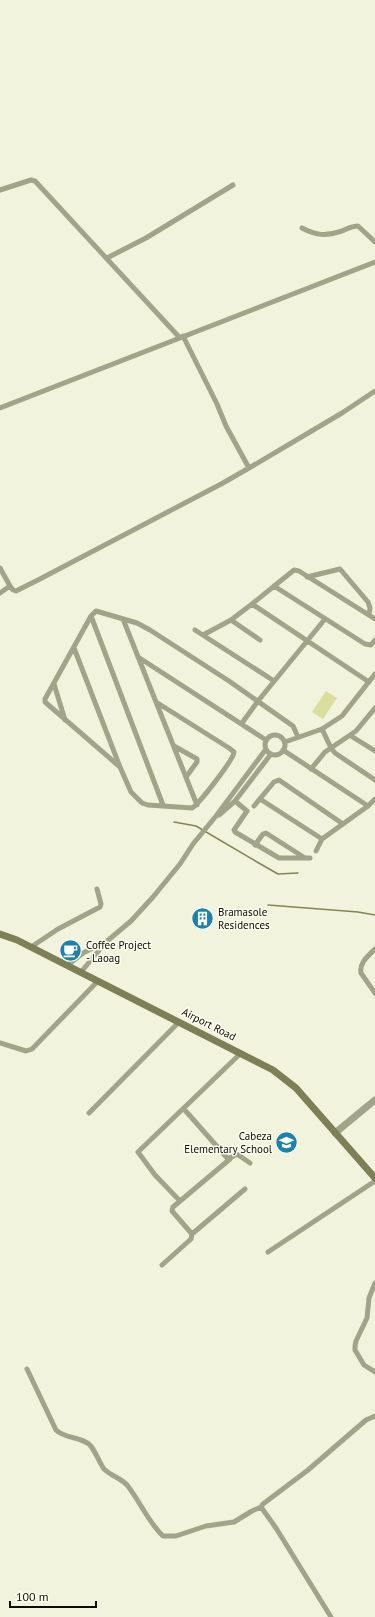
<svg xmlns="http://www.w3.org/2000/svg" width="375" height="1617" viewBox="0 0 375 1617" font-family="'PT Sans',sans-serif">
  <rect width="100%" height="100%" fill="#f1f3dc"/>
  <path fill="#dadd9e" d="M326 691 337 698 323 719 312 712Z"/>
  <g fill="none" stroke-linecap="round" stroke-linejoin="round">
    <path stroke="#838557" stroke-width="1.5" d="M174 822 196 826 257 862 278 874 298 873
      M268 905 358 912 375 915"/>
    <path stroke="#a2a489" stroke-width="5" d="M0 190 31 180 35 181 180 338
      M302 228C317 236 326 236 342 231 347 229 352 226 358 226L375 242
      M107 258 146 238 233 185
      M183 336 217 404 226 426 249 468 342 413 375 391
      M0 408 375 262
      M0 568 10 586
      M307 577 340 569 368 602 370 608 369 615
      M274 586 365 644 371 645 375 640
      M0 593 10 586 13 590 16 591 38 580 223 483 249 468
      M252 604 369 682
      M91 616 163 805
      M123 619 197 805
      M231 620 260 640
      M195 630 274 681
      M203 635 231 620 252 604 294 570 299 571 375 619
      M74 648 120 767 131 792 142 803 148 805 192 808C199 804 234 759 234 752L229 748 156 702
      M138 657 266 740
      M54 684 65 720
      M242 723 258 701 325 619
      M322 729 331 748 335 753 375 780
      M265 745a10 10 0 1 1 20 0a10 10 0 1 1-20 0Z
      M351 736 375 751
      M285 742 322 729 342 716 375 674
      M174 746 197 759V762L186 777
      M283 750 368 806
      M120 767 45 702V699L91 616 96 611 137 623 150 630 229 681 293 726 298 737
      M311 769 325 752 356 731 375 708
      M260 799 322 839
      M235 801 247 811 234 830 235 832 279 858H310
      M254 806 274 782 279 780 343 824
      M219 815 235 801 271 754
      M255 845 263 834 266 833 305 858
      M316 851 322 839 368 806 375 799
      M31 947 58 929 100 907 101 904 97 889
      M375 949C368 956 359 963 361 973L375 993
      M68 965 83 953 105 942
      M81 972 106 942 131 921 153 897 180 864 193 844 216 816 266 749
      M0 1043 26 1051 32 1049 98 981
      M184 1109 228 1159 237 1154 250 1163
      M89 1113 179 1022
      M180 1201 155 1175 138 1152 241 1053
      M192 1234 172 1211 173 1207 230 1159
      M268 1252 375 1181
      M162 1265 191 1239 192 1234 245 1189
      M375 1283 369 1298 367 1318 356 1341 355 1346V1350L364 1365 375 1372
      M27 1369 56 1430C65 1439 80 1436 90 1445 96 1452 99 1462 104 1469 111 1476 121 1478 127 1485 140 1501 148 1522 163 1536H176L206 1526 234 1522 252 1511 261 1507
      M331 1617 276 1528 261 1507 263 1504 308 1470 366 1420 375 1416"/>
    <path stroke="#a2a489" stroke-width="7" d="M335 1133 375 1100"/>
    <path stroke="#7d7f57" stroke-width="7" d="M0 934 17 940 273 1070 296 1088 375 1178"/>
  </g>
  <defs>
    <symbol id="building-disc" viewBox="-11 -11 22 22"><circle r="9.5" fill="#1e81ac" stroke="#fefff1"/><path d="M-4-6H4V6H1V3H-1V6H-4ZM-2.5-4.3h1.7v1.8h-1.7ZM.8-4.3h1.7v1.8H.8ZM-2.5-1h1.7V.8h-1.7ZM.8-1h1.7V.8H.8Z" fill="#fff"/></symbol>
    <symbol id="cafe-disc" viewBox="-11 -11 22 22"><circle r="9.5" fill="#1e81ac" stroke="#fefff1"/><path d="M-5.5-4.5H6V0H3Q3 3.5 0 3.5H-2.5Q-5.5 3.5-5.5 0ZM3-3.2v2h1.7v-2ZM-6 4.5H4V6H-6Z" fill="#fff"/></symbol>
    <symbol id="school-disc" viewBox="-11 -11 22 22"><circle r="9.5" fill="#1e81ac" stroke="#fefff1"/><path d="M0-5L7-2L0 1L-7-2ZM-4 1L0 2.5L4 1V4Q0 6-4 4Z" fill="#fff"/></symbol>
  </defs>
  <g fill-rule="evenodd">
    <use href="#building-disc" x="190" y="906" width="25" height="25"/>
    <use href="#cafe-disc" x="58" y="938" width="25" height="25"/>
    <use href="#school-disc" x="274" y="1130" width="25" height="25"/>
  </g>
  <g text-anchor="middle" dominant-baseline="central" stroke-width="3" stroke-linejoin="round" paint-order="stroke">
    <g font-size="11" fill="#0c0c06" stroke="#fefff1" text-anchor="start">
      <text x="218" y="912">Bramasole<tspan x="218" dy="13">Residences</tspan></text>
      <text x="86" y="945">Coffee Project<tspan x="86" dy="13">- Laoag</tspan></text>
      <text x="272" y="1136" text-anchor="end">Cabeza<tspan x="272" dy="13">Elementary School</tspan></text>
    </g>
    <g font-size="11" fill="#0c0c06" stroke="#fefff1">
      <text transform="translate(209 1024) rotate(27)">Airport Road</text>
    </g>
  </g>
  <path d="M10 1601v6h86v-6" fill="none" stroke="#0c0c06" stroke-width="2"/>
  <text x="16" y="1601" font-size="12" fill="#0c0c06" stroke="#fefff1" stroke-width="3" paint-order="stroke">100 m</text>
</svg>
